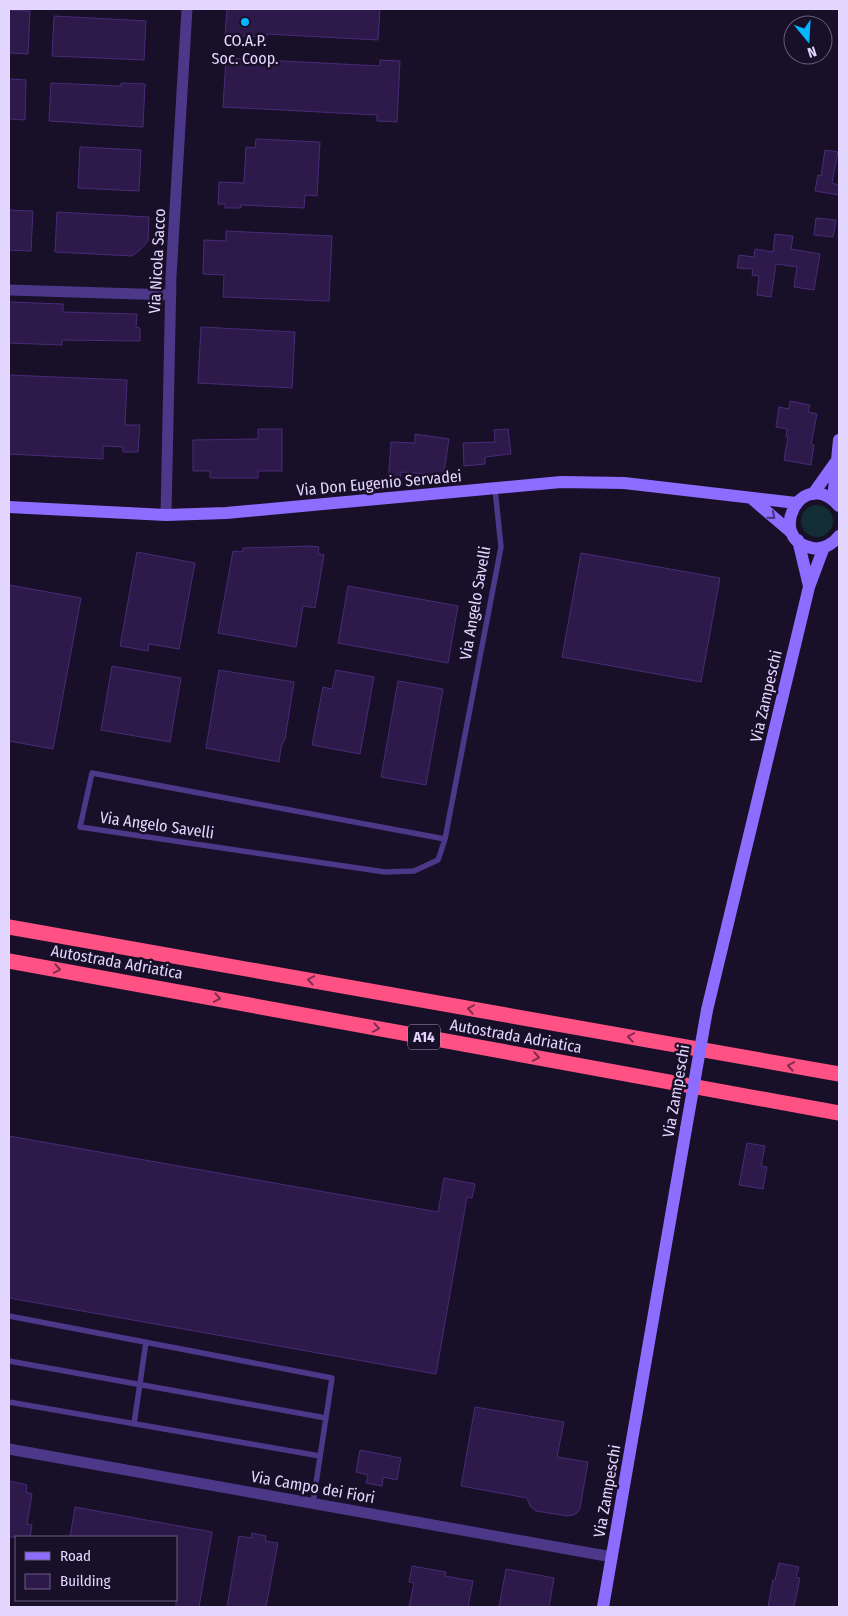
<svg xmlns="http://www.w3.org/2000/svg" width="848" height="1616" viewBox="0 0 848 1616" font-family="'Fira Sans Condensed',sans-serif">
  <rect width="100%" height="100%" fill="#180f28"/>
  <path fill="#122d33" d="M801 521a16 16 0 1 1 32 0a16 16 0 1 1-32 0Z"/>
  <path fill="#2d1a4a" stroke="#492b77" d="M227 9H380L378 40 267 34V37L225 35Z
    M9 10 30 11 28 54 9 53Z
    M54 16 146 21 144 60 52 56Z
    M226 58 380 66V60L400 61 397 122 377 121V115L223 107Z
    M9 79 26 80 25 120 9 119Z
    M51 83 121 86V83L145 84 143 127 49 121Z
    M256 139 320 142 317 196 305 195 304 208 241 205V208H225V204H218L219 182 244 183 246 147 255 148Z
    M80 147 141 150 139 191 78 188Z
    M825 150 838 152 832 183 839 185V195L815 191 818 175 821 176Z
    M9 210 33 211 31 251 9 250Z
    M57 212 149 217 148 241 139 251 132 256 55 252Z
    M816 218 836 220 833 237 814 235Z
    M226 231 332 236 329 301 223 297 224 275 203 274 204 240 226 241Z
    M775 234 793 236 791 249 820 254 814 290 794 287 797 267 776 264 771 297 757 295 759 276 752 275 753 269 737 268 739 255 754 257 755 249 773 252Z
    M9 302 63 304V312L137 314 136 327 140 328V341L62 340V345L9 343Z
    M201 327 295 332 292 388 198 383Z
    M9 375 127 380 125 425H140L138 452H123V447L103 446V459L9 454Z
    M790 401 810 405 808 412 817 414 811 444 814 445 811 465 784 460 788 437H786L787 429 776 427 779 407 789 409Z
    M258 429H282V471H258V478H210V471H193V440L258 439Z
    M508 429 511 454 485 457V464L464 466 463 443 495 442 494 430Z
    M415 434 449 439 443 479 426 480 427 474 401 472 400 484H388L391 442 415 443Z
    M311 546 319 547 318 554 324 555 315 608 303 606 296 647 218 633 233 551 242 552 243 548Z
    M137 552 195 563 179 649 149 644 148 651 120 646Z
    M581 553 720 578 701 682 562 657Z
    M9 585 81 598 53 749 9 741Z
    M348 586 458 606 448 663 338 643Z
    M112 666 181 678 170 742 101 730Z
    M219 670 294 682 285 739 281 747 279 762 206 748Z
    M336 670 374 677 360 754 312 745 323 687 332 689Z
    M398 681 443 689 426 785 381 777Z
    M9 1136 438 1212 444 1178 475 1184 472 1198 467 1197 436 1374 9 1298Z
    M747 1143 765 1146 761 1166 767 1167 763 1189 739 1185Z
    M475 1407 564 1422 557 1457 588 1462 580 1508 577 1513 573 1515 567 1516 536 1511 530 1506 527 1498 461 1486Z
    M360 1450 401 1458 397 1480 383 1477 382 1486 366 1483 368 1475 356 1472Z
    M9 1481 27 1485 26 1492 32 1494 27 1524 32 1525 30 1537H9Z
    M75 1507 212 1532 199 1607H176V1537H70Z
    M252 1533 266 1536 265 1541 278 1543 266 1607H227L239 1536 251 1538Z
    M779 1563 799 1567 796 1577 800 1578 794 1607H768L773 1580H775Z
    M412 1566 446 1572 445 1576 473 1581 468 1607H409L414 1583 409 1582Z
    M506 1569 554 1578 549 1607H499Z"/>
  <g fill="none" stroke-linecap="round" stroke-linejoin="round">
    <path stroke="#4b3889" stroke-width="5.5" d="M445 839 438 860 414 871 385 872 80 827 92 773 445 839 501 547 495 489
      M9 1316 332 1378 313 1503
      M9 1361 326 1418
      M9 1402 320 1456
      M134 1424 146 1342"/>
    <path stroke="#4b3889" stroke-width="11" d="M9 290 171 295
      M166 515 171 276 187 9
      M9 1449 612 1557"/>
    <path stroke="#8d6dff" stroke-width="12" d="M813 494 835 463
      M751 498 792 533
      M833 499 839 440
      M839 506C802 464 765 539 812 548 823 550 833 544 839 536
      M9 507 166 515 226 513 561 482 624 483 796 503
      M798 540 809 586
      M707 1010 809 587 824 547
      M603 1607 686 1129"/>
    <path stroke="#ff5183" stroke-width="15" d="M9 927 839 1074
      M9 961 839 1113"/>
    <path stroke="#8d6dff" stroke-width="12" d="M686 1129 707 1010"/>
  </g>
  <defs><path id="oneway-chevron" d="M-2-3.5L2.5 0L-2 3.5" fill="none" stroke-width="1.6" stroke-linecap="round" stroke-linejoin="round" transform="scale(1.25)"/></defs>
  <use stroke="#47357e" href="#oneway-chevron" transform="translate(772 516) rotate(40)"/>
  <g stroke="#802d51">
    <use href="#oneway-chevron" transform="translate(57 969) rotate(10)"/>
    <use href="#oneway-chevron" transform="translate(311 980) rotate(-170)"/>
    <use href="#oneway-chevron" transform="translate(217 998) rotate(10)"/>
    <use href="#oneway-chevron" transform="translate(471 1009) rotate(-170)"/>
    <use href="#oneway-chevron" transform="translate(376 1028) rotate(10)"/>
    <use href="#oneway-chevron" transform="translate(631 1037) rotate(-170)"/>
    <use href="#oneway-chevron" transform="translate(536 1057) rotate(10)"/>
    <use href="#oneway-chevron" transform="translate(791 1066) rotate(-170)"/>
  </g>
  <circle fill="#02b5ff" stroke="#180f28" stroke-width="2" cx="245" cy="22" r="5"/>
  <g text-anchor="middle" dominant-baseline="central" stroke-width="5" stroke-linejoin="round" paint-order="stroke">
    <rect fill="#180f28" stroke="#a69abe" stroke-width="1" x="408" y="1024.5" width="32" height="25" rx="4"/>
    <g font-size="15" font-weight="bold" fill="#e3d6ff">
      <text x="424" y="1037">A14</text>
    </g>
    <g font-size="16" fill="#e3d6ff" stroke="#180f28">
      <text x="245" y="40">CO.A.P.<tspan x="245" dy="18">Soc. Coop.</tspan></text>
    </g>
    <g font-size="16" fill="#e3d6ff" stroke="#180f28">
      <text transform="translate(157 261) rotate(-87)">Via Nicola Sacco</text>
      <text transform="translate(379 483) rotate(-5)">Via Don Eugenio Servadei</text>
      <text transform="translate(475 603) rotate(-80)">Via Angelo Savelli</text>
      <text transform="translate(766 696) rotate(-77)">Via Zampeschi</text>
      <text transform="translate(157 825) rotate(8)">Via Angelo Savelli</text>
      <text transform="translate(117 962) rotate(10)">Autostrada Adriatica</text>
      <text transform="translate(516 1036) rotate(10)">Autostrada Adriatica</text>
      <text transform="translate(676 1091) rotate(-80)">Via Zampeschi</text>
      <text transform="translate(313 1487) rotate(10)">Via Campo dei Fiori</text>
      <text transform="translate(607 1491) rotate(-80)">Via Zampeschi</text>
    </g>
  </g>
  <rect width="848" height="1616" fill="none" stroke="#e3d6ff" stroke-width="20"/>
  <rect x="15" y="1536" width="162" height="65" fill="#180f28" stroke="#695f7e"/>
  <rect x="25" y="1552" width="25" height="8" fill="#8d6dff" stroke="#695f7e"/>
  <text x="60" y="1561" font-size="15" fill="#e3d6ff">Road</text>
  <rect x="25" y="1574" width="25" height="15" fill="#2d1a4a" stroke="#695f7e"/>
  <text x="60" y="1586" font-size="15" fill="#e3d6ff">Building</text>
  <g transform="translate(808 40) rotate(162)"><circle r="24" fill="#180f28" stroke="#695f7e"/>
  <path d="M0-4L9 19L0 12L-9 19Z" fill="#02b5ff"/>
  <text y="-8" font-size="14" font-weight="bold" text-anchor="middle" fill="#e3d6ff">N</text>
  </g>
</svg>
